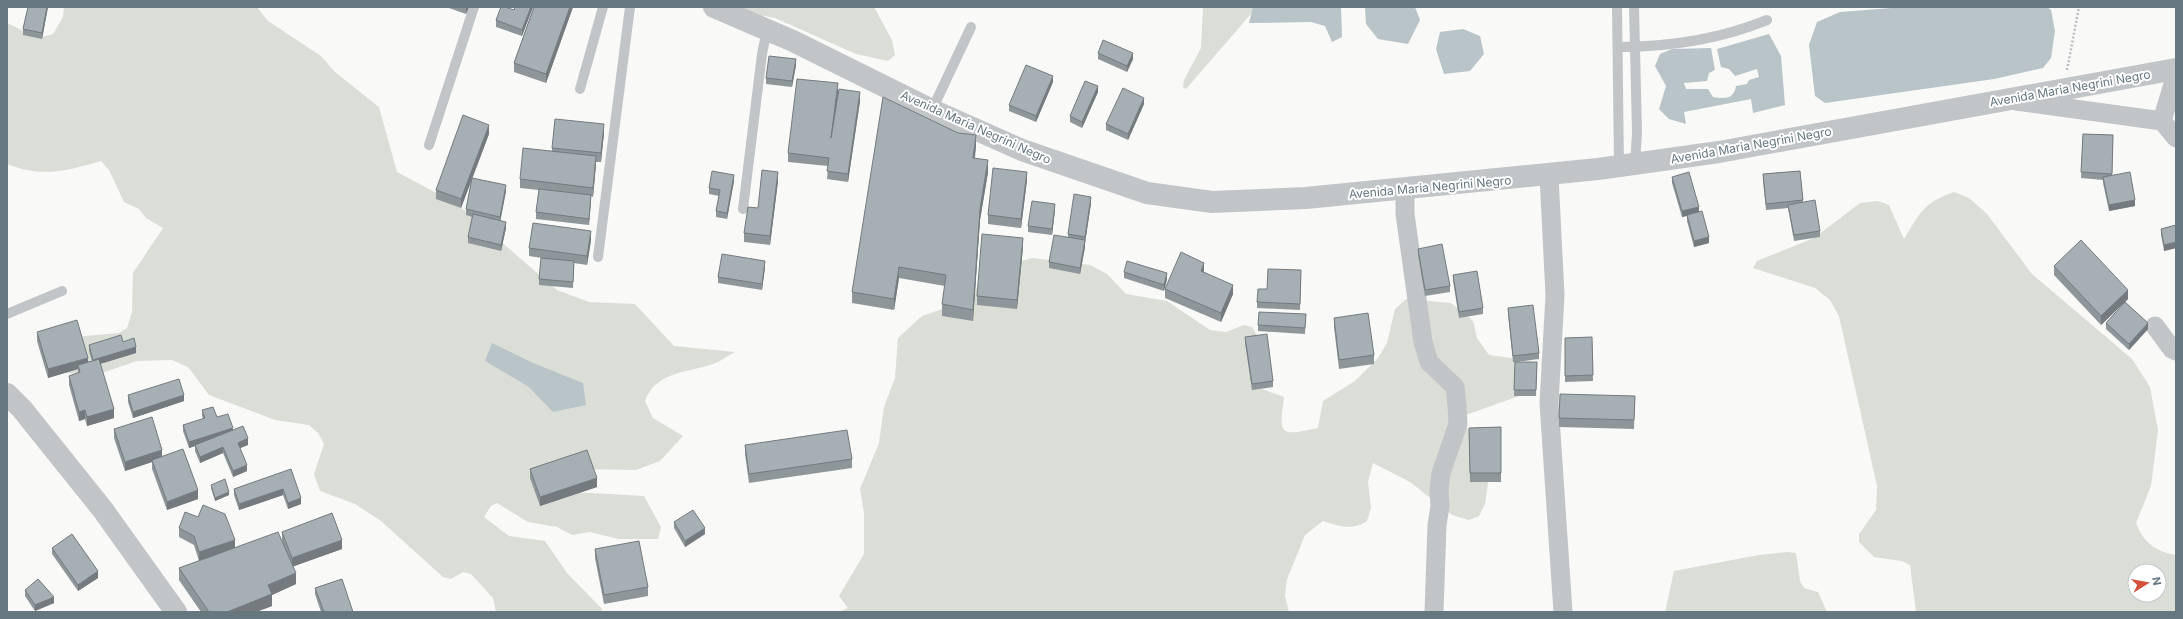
<svg xmlns="http://www.w3.org/2000/svg" width="2183" height="619" viewBox="0 0 2183 619" font-family="Inter,sans-serif">
  <rect width="100%" height="100%" fill="#f9f9f7"/>
  <path fill="#daded7" fill-rule="evenodd" d="M64 7H257L268 21 321 56 335 72 379 107 397 172 457 204 557 290 589 302 635 304 674 346 735 352C729 355 722 360 716 363 690 373 656 370 645 401L653 418 683 436 660 461 636 470 580 469 573 492 644 496 661 527 658 539H618L590 532 572 535 557 527 528 522 497 503 491 506 484 517 509 536 545 541 567 573 602 609 601 612H496L493 598 471 574 463 572 451 579 443 577 381 521 355 504 320 491 314 474 324 444 318 433 309 425 275 420 209 395 188 367 172 360 137 361 99 374 64 373 69 343 84 336 119 333 127 328 132 312 133 273 163 228 146 218 139 209 124 202 109 170 101 161C66 171 42 178 7 164V23L38 38 53 34 63 17Z
    M728 7H874L892 40 895 55 888 61 856 54 775 18 732 10Z
    M1203 7H1257L1186 89 1183 87 1184 80 1201 48Z
    M1954 192 1969 198 1987 214 2032 274 2132 359 2150 387 2158 430 2151 486 2136 523C2143 542 2156 552 2176 555V612H1916L1910 565 1902 561 1874 557 1859 542V534L1876 510 1877 486 1839 316 1830 300 1815 288 1753 268 1757 261 1814 238 1860 203 1878 201 1889 205 1904 239C1920 213 1923 203 1954 192ZM2135 571H2159V595H2135Z
    M1032 258 1090 265 1107 274 1126 294 1167 301 1210 330 1226 332 1244 325 1252 327 1258 337 1257 382 1262 389 1284 397C1279 436 1279 436 1318 428L1323 401 1355 381 1378 358 1387 343 1395 309 1406 299 1451 303 1473 321 1477 338 1489 355 1512 358 1526 367 1519 396 1463 416 1468 430 1490 437 1494 442 1485 504 1479 516 1469 520 1452 515 1410 482 1373 463 1368 482 1371 508 1367 521C1352 531 1338 526 1323 521L1305 535 1287 579 1285 596 1289 612H839L848 608 839 596 864 554V513L860 489 879 443 884 407 895 378 898 338 922 316 960 303 999 268Z
    M1787 552 1796 553 1800 581 1804 588 1818 592 1827 612H1665L1674 571 1759 555Z"/>
  <path fill="#b8c4c7" d="M1253 7H1341L1342 37 1332 42 1325 26 1311 22 1249 23Z
    M1365 7H1415L1420 20 1408 44 1378 39 1366 24Z
    M1904 7H2047L2051 10 2055 31 2051 58 2043 68 1994 79 1825 103 1815 96 1809 45 1817 22 1840 12Z
    M1463 29 1480 36 1484 54 1470 71 1444 74 1436 49 1440 32Z
    M1769 34 1781 56 1785 105 1753 113 1751 99 1684 112 1686 124 1669 119 1659 109 1666 86 1655 66 1660 54 1672 49 1711 48 1715 70 1709 73 1707 81 1684 83 1686 89H1708L1713 97C1725 99 1734 99 1736 86L1747 84 1749 80 1759 77 1757 69 1735 76 1729 69 1721 67 1717 49Z
    M492 343 533 363 583 383 586 405 553 412 529 387 485 361Z"/>
  <g fill="none" stroke-linecap="round" stroke-linejoin="round">
    <path stroke="#bbbec0" stroke-width="2.5" stroke-dasharray="2 2" stroke-linecap="butt" d="M2067 70 2079 7"/>
    <path stroke="#c1c5c8" stroke-width="10" d="M1617 7 1619 166
      M1634 7 1637 133 1635 164
      M1618 47C1670 47 1718 40 1767 20
      M580 89 603 7
      M932 110 971 27
      M429 145 474 7
      M743 209 762 54 767 30
      M598 257 630 7
      M7 314 62 291"/>
    <path stroke="#c1c5c8" stroke-width="19" d="M2016 101 2162 121 2176 138
      M2162 121 2176 74
      M1549 176 1555 295 1549 403 1563 612
      M1405 189V214L1423 342 1429 362 1455 387 1457 405 1458 424 1441 473 1439 490 1440 506 1437 525 1434 612
      M2155 326 2172 349 2176 351"/>
    <path stroke="#c1c5c8" stroke-width="22" d="M714 7 793 41 932 110 1022 150 1147 193 1212 202 1306 198 1598 169 1719 152 2176 69
      M7 394 22 409 103 510 176 612"/>
  </g>
  <path fill="#8f969a" d="M28 7H48L42 39 23 35V29Z
    M446 7H469L466 14Z
    M515 7H533L522 36 496 27V20L514 10Z
    M534 7H573L546 83 514 72V63Z
    M1098 53 1133 59 1127 72 1098 59Z
    M796 65 792 87 766 84V78Z
    M1053 82 1036 122 1009 111V105Z
    M838 92 834 120 860 101 848 182 827 179 828 166 788 162V153Z
    M1098 92 1082 128 1070 122V116Z
    M1144 104 1128 140 1106 130V124Z
    M604 133 601 162H596L593 197 591 196 589 225 536 219V212L539 190 520 188V179L552 152V148Z
    M489 134 461 208 436 199V190Z
    M2083 134 2113 135 2112 175 2135 206 2109 211 2103 183V180L2081 178Z
    M976 146 975 158 988 172 980 220 973 321 942 316V304L945 286 899 278 894 310 852 303V292Z
    M1800 171 1803 202 1820 231V237L1794 241 1788 208 1766 210 1763 180V174Z
    M1672 177 1699 212 1709 243 1694 247 1687 221V216L1682 217 1672 183Z
    M1027 180 1021 228 988 224V215Z
    M734 181 727 219 716 217V211L719 196 709 194V188Z
    M778 181 770 245 744 242V233Z
    M506 191 500 220 506 228 501 251 468 243V237L472 217 466 215V209Z
    M1091 203 1085 243V247L1080 274 1049 268V262L1068 237V234Z
    M1055 210 1052 235 1028 232V226Z
    M2176 225V248L2164 251 2161 235V229Z
    M591 240 587 265 574 263 573 288 539 285V279L542 258 529 256V248Z
    M1023 247 1017 309 977 305V296Z
    M1418 249 1450 286V292L1425 296 1418 255Z
    M2054 266 2128 299 2101 325 2054 275Z
    M765 267 762 290 718 283V277Z
    M1124 272 1167 279 1164 291 1124 278Z
    M1204 272V273L1233 294 1221 322 1165 298V289Z
    M1453 275 1483 308V314L1459 318 1453 281Z
    M1301 276 1300 310 1257 308V302L1267 289Z
    M1508 308 1539 353V359L1516 362H1537L1536 396H1514L1515 362H1513L1508 314Z
    M1306 314 1305 334 1258 331V325Z
    M1334 318 1374 355V364L1339 369 1334 327Z
    M2106 323 2148 329 2129 350 2106 329Z
    M37 332 88 362 92 361 89 351V345L123 342 136 353 100 364 114 418 87 426 85 419 79 421 69 385V376L78 373V369L48 378 37 341Z
    M1245 337 1273 381V387L1252 390 1245 343Z
    M1592 337 1593 381 1565 382V338Z
    M128 395 184 401 133 418 128 402Z
    M1635 396 1634 429 1559 427V418Z
    M202 410 217 417 233 430 248 445 240 448 247 471 233 477 223 453 200 463 195 451V446L189 448 183 431V425L203 419 202 416Z
    M1501 427V482H1470L1469 428Z
    M114 429 162 457 198 499 167 510 152 469V462L125 471 114 438Z
    M745 445 852 459V468L749 483 745 454Z
    M291 469 301 504 288 509 283 495 239 510 234 495V489Z
    M530 469 597 487 540 506 530 478Z
    M211 485 229 495 215 501 211 488Z
    M674 522 705 534 685 547 674 528Z
    M179 528 235 548 283 545 282 540V532L342 549 293 566 296 584 272 595V606L256 612H201L179 580V568L199 561 194 545 179 537Z
    M52 548 98 578 78 591 52 554Z
    M595 549 648 587V596L604 604 595 558Z
    M315 588 353 612H321L315 594Z
    M25 590 54 603 35 611 25 596Z"/>
  <path fill="#747a7d" d="M47 7H48L42 39V33Z
    M466 7H469L466 14Z
    M531 7H533L522 36V30Z
    M570 7H573L546 83V74Z
    M1133 53V59L1127 72V66Z
    M796 59V65L792 87V81Z
    M1053 76V82L1036 122V116Z
    M838 83V92L831 147V138Z
    M1098 86V92L1082 128V122Z
    M860 92V101L848 182V174Z
    M1144 98V104L1128 140V134Z
    M604 124V133L601 162V153Z
    M489 125V134L461 208V199Z
    M976 135V146L973 169V158Z
    M596 156V165L593 197V188Z
    M988 160V172L980 220 973 321V310L980 209Z
    M778 172V181L770 245V236Z
    M1027 172V180L1021 228V219Z
    M734 175V181L727 219V213Z
    M506 185V191L500 223V217Z
    M591 195V201L589 225V219Z
    M1091 197V203L1085 243V237Z
    M2135 200V206L2109 211V205Z
    M1055 204V210L1052 235V229Z
    M1699 207V213L1682 217V211Z
    M506 222V228L501 251V245Z
    M591 231V240L587 265V256Z
    M1709 237V243L1694 247V241Z
    M1023 238V247L1017 309V300Z
    M1085 240V247L1080 274V268Z
    M2176 242V248L2164 251V245Z
    M765 261V267L762 290V284Z
    M1204 263V272L1201 280V271Z
    M899 267V278L894 310V299Z
    M1167 273V279L1164 291V285Z
    M1233 285V294L1221 322V313Z
    M2128 290V299L2101 325V316Z
    M2148 323V329L2129 350V344Z
    M136 347V353L93 366V360Z
    M88 358V366L78 365V369L48 378V369Z
    M184 395V401L133 418V412Z
    M114 409V418L87 426V417Z
    M85 410V419L79 421V412Z
    M233 428V434L189 448V442Z
    M248 438V445L238 449V443Z
    M223 447V453L200 463V457Z
    M162 450V459L152 460V462L125 471V462Z
    M247 465V471L233 477V471Z
    M597 478V487L540 506V497Z
    M283 489V495L239 510V504Z
    M198 490V499L167 510V502Z
    M229 492V495L215 501V498Z
    M301 498V504L288 509V503Z
    M705 528V534L685 547V541Z
    M235 540V549L199 561V552Z
    M342 540V549L292 567V558Z
    M98 571V578L78 591V585Z
    M296 573V584L272 595V606L256 612H227L268 585Z
    M54 597V603L35 611V605Z"/>
  <path fill="#a6afb3" stroke="#747a7d" d="M28 7H47L42 33 23 29Z
    M501 7H505L514 10 515 7H531L522 30 496 20Z
    M534 7H570L546 74 514 63Z
    M1103 40 1133 53 1127 66 1098 53Z
    M769 56 796 59 792 81 766 78Z
    M1026 65 1053 76 1036 116 1009 105Z
    M797 79 838 83 831 138 839 89 860 92 848 174 827 171 829 158 788 153Z
    M1085 81 1098 86 1082 122 1070 116Z
    M1123 88 1144 98 1128 134 1106 124Z
    M883 97 958 133 976 135 973 158 988 160 980 209 973 310 942 304 946 275 899 267 894 299 852 292Z
    M463 115 489 125 461 199 436 190Z
    M555 119 604 124 601 153 552 148Z
    M2083 134 2113 135 2112 174 2081 172Z
    M523 148 596 156 593 188 520 179Z
    M993 168 1027 172 1021 219 988 215Z
    M762 170 778 172 770 236 744 233 748 207 758 208Z
    M712 171 734 175 727 213 716 211 720 190 709 188Z
    M1800 171 1803 200 1766 204 1763 174Z
    M1689 172 1699 207 1682 211 1672 177Z
    M2130 172 2135 200 2109 205 2103 177Z
    M472 178 506 185 500 217 466 209Z
    M539 189 591 195 589 219 536 212Z
    M1074 194 1091 197 1085 237 1068 234Z
    M1815 200 1820 231 1794 235 1788 205Z
    M1032 201 1055 204 1052 229 1028 226Z
    M1702 211 1709 237 1694 241 1687 215Z
    M473 214 506 222 501 245 468 237Z
    M533 223 591 231 587 256 529 248Z
    M2176 225V242L2164 245 2161 229Z
    M982 234 1023 238 1017 300 977 296Z
    M1054 235 1085 240 1080 268 1049 262Z
    M2081 240 2128 290 2101 316 2054 266Z
    M1442 244 1450 286 1425 290 1418 249Z
    M1181 252 1204 263 1201 271 1233 285 1221 313 1165 289Z
    M722 254 765 261 762 284 718 277Z
    M541 258 574 261 573 282 539 279Z
    M1127 261 1167 273 1164 285 1124 272Z
    M1268 269 1301 270 1300 304 1257 302 1258 289H1267Z
    M1477 271 1483 308 1459 312 1453 275Z
    M2125 302 2148 323 2129 344 2106 323Z
    M1533 305 1539 353 1513 356 1508 308Z
    M1259 312 1306 314 1305 328 1258 325Z
    M1368 313 1374 355 1339 360 1334 318Z
    M77 320 88 358 48 369 37 332Z
    M1267 334 1273 381 1252 384 1245 337Z
    M121 335 123 342 134 338 136 347 93 360 89 345Z
    M1592 337 1593 375 1565 376V338Z
    M99 359 114 409 87 417 85 410 79 412 69 376 80 372 78 365Z
    M1515 362H1537L1536 390H1514Z
    M179 379 184 395 133 412 128 395Z
    M1560 394 1635 396 1634 420 1559 418Z
    M213 407 217 417 228 414 233 428 189 442 183 425 205 418 202 410Z
    M152 417 162 450 125 462 114 429Z
    M243 426 248 438 238 443 247 465 233 471 223 447 200 457 195 445Z
    M1501 427V473H1470L1469 428Z
    M847 430 852 459 749 474 745 445Z
    M183 449 198 490 167 502 152 460Z
    M587 450 597 478 540 497 530 469Z
    M291 469 301 498 288 503 283 489 239 504 234 489Z
    M225 479 229 492 215 498 211 485Z
    M203 505 225 514 235 540 199 552 194 536 179 528 185 512 198 517Z
    M693 510 705 528 685 541 674 522Z
    M332 513 342 540 292 558 282 532Z
    M278 532 296 573 268 585 272 594 227 612H209L179 568Z
    M72 534 98 571 78 585 52 548Z
    M639 541 648 587 604 595 595 549Z
    M38 579 54 597 35 605 25 590Z
    M342 579 353 612H324L315 588Z"/>
  <g text-anchor="middle" dominant-baseline="central" stroke-width="4" stroke-linejoin="round" paint-order="stroke">
    <g font-size="12" fill="#66777f" stroke="#fff">
      <text transform="translate(2070 88) rotate(-10)">Avenida Maria Negrini Negro</text>
      <text transform="translate(976 127) rotate(24)">Avenida Maria Negrini Negro</text>
      <text transform="translate(1751 145) rotate(-10)">Avenida Maria Negrini Negro</text>
      <text transform="translate(1430 187) rotate(-5)">Avenida Maria Negrini Negro</text>
    </g>
  </g>
  <rect width="2183" height="619" fill="none" stroke="#66777f" stroke-width="16"/>
  <g transform="translate(2147 583) rotate(79)"><circle r="19" fill="#ffffff" stroke="#c2c9cc"/>
  <path d="M0-3L7 15L0 10L-7 15Z" fill="#d4513c"/>
  <text y="-6" font-size="11" font-weight="bold" text-anchor="middle" fill="#66777f">N</text>
  </g>
</svg>
